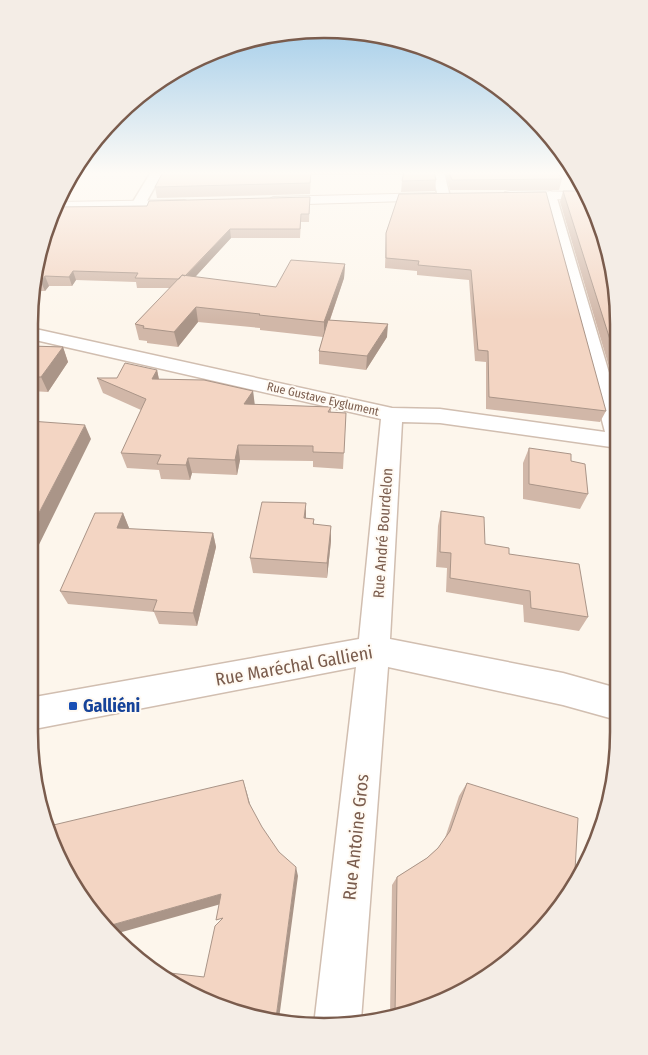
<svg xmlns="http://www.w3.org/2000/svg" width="648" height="1055" viewBox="0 0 648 1055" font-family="'Fira Sans Condensed',sans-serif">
  <rect width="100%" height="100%" fill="#fdf6ec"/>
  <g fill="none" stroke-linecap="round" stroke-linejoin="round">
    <defs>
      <path id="minor" d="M151 172H163L143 208H133L131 205Z
        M432 172H444L450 197 449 200 444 201 438 197Z
        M550 191 556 195 618 403V448L440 423 402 422 390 639 563 673 617 688V720L563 705 388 667 361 1020 324 1026 314 1025 356 667 29 730V698L359 639 381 419 31 339V328L392 408 440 409 605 432 544 195Z"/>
      <path id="tertiary" d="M510 191 587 192 590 200 505 198 503 195 505 192Z
        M435 193 442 197 440 200 273 205 266 201 273 197Z
        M185 200 192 204 190 207 52 210 57 202Z"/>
    </defs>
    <use href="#minor" stroke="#d1beb0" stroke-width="3"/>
    <use href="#tertiary" stroke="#d1beb0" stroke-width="2"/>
    <use href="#minor" fill="#fff" fill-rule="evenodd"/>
    <use href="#tertiary" fill="#fff" fill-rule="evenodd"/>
  </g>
  <path fill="#d1b7a8" d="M163 172H434L436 180 435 191 401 192 402 181 403 175H311L310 194 157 198 155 187Z
    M445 172H557L562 179 559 190H450Z
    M563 172H576L580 177 586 190H575Z
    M563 191 619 304 618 397 560 202Z
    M399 194 606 411 600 422 486 409V362L475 361 469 280 417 275V271L385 268 386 233Z
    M310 197 309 222H301L300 238H231L195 277 276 287 345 264 344 278 330 320 387 337 366 370 319 364V351L323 337 260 330V328L198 322 178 347 147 343V341L139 340 135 324 170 288H137L136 282 76 280 72 286H49L45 291H31V286L51 211Z
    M31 346 63 347 68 362 48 392 31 391Z
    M157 370 159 379 253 391 254 404 331 407V412L346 413 343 469 313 467V461L240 460 237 475 192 473 190 480 161 479 159 470 127 468 121 453 141 410 103 393 97 378H117Z
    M529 448 571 461 588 494 580 509 523 499V463Z
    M441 511 485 544 509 554 588 617 579 631 524 622 523 605 446 592 447 568 436 567 438 526Z
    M123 513 129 528 128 529 213 533 216 547 197 626 159 624 154 612 68 604 60 591Z
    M306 518 314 519V525L331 526V541L327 578 253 573 250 558Z
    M467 783 419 1011 390 1015 392 885 397 877 427 858 438 848 444 841 459 796Z"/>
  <path fill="#aa9588" d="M230 229 231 238 185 288 183 279Z
    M345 264 344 278 324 337V322Z
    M73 271 76 280 72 286 69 277Z
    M45 276 49 286 45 291 41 282Z
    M196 307 198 322 178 347 174 332Z
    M388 324 387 337 366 370 367 356Z
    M63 347 68 362 48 392 41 377Z
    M157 370 160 385 152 379Z
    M253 391 255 406 244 404Z
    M31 410 38 425 30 435Z
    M85 425 91 439 30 563V530Z
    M238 445 240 460 237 475 235 460Z
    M188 458 192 473 190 480 186 465Z
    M306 503V518H304Z
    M123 513 129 528 123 542 117 528Z
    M331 526V541L327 578V563Z
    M213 533 216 547 197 626 193 613Z
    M243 780 247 793 253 815 249 803Z
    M296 867 298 876 279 1019 276 1018Z
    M221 894 228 902 122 932V943L108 929V926Z"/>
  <path fill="#f3d5c3" stroke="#aa9588" d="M163 172H311L310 183 155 187Z
    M404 172H434L436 180 402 181Z
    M449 172H557L562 179 452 180Z
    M573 172H576L580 177 581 180H579Z
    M563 191H586L604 229 619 304 618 365Z
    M546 192 606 411 489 397 488 351 478 350 471 270 418 265 419 261 386 258V233L399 194Z
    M310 197 309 214H301L300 229H230L185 276 182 275 179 279 135 278 138 273 73 271 69 277 45 276 41 282H32L51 211 54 207 147 206 149 201Z
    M291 260 345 264 324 322 259 315 260 314 196 307 174 332 143 328 144 326 135 324 182 275 276 287Z
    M328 320 388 324 367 356 319 351Z
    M31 346 63 347 41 377H31Z
    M125 363 157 370 152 379 204 380 253 391 244 404 331 407 328 412 346 413 344 453 313 452V446L238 445 235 460 188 458 186 465 157 464 161 455 121 453 146 399 97 378H117Z
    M30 421 85 425 30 530Z
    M529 448 571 454V461L585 464 588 494 529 484Z
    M262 502 306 503 304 518 314 519 313 524 331 526 327 563 250 558Z
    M441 511 484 517 485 544 509 548V554L579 564 588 617 531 608 530 591 450 578 451 553 440 552Z
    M95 513H123L117 528 213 533 193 613 153 611 157 600 60 591Z
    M243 780 249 803 262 827 279 852 296 867 276 1018 229 1011 166 977 170 973 204 977 215 926 223 918 216 920 221 894 108 926V929L90 911 45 827Z
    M467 783 578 818 575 870 567 895 558 911 504 965 419 1011 395 1015 397 877 427 858 438 848 450 831Z"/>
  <linearGradient id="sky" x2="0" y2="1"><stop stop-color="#97c7e8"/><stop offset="0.54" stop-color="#fefbf6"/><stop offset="1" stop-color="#fefbf6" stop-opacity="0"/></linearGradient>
  <rect width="648" height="320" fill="url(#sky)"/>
  <rect fill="#1a4fb4" stroke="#fffaf3" stroke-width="2" x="68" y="701" width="10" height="10" rx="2.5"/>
  <g text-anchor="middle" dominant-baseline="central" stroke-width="4" stroke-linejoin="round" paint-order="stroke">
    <g font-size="12" fill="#7a5c4d" stroke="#fffaf3">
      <text transform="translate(323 399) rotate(13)">Rue Gustave Eyglument</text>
    </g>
    <g font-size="15" fill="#7a5c4d" stroke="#fffaf3">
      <text transform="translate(383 533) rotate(-86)">Rue André Bourdelon</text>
    </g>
    <g font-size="18" fill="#7a5c4d" stroke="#fffaf3">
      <text transform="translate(294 666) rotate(-10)">Rue Maréchal Gallieni</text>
      <text transform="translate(356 837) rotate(-84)">Rue Antoine Gros</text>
    </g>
    <g font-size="18" font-weight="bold" fill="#164399" stroke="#fffaf3" text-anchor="start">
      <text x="83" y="706">Galliéni</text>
    </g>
  </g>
  <path d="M0 0H648V1055H0ZM324 38H324A286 286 0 0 1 610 324V732A286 286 0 0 1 324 1018H324A286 286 0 0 1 38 732V324A286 286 0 0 1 324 38Z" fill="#f4ede6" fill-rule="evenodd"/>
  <path fill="none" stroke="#7a5c4d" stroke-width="2.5" d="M324 38H324A286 286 0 0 1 610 324V732A286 286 0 0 1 324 1018H324A286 286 0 0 1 38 732V324A286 286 0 0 1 324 38Z"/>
</svg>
